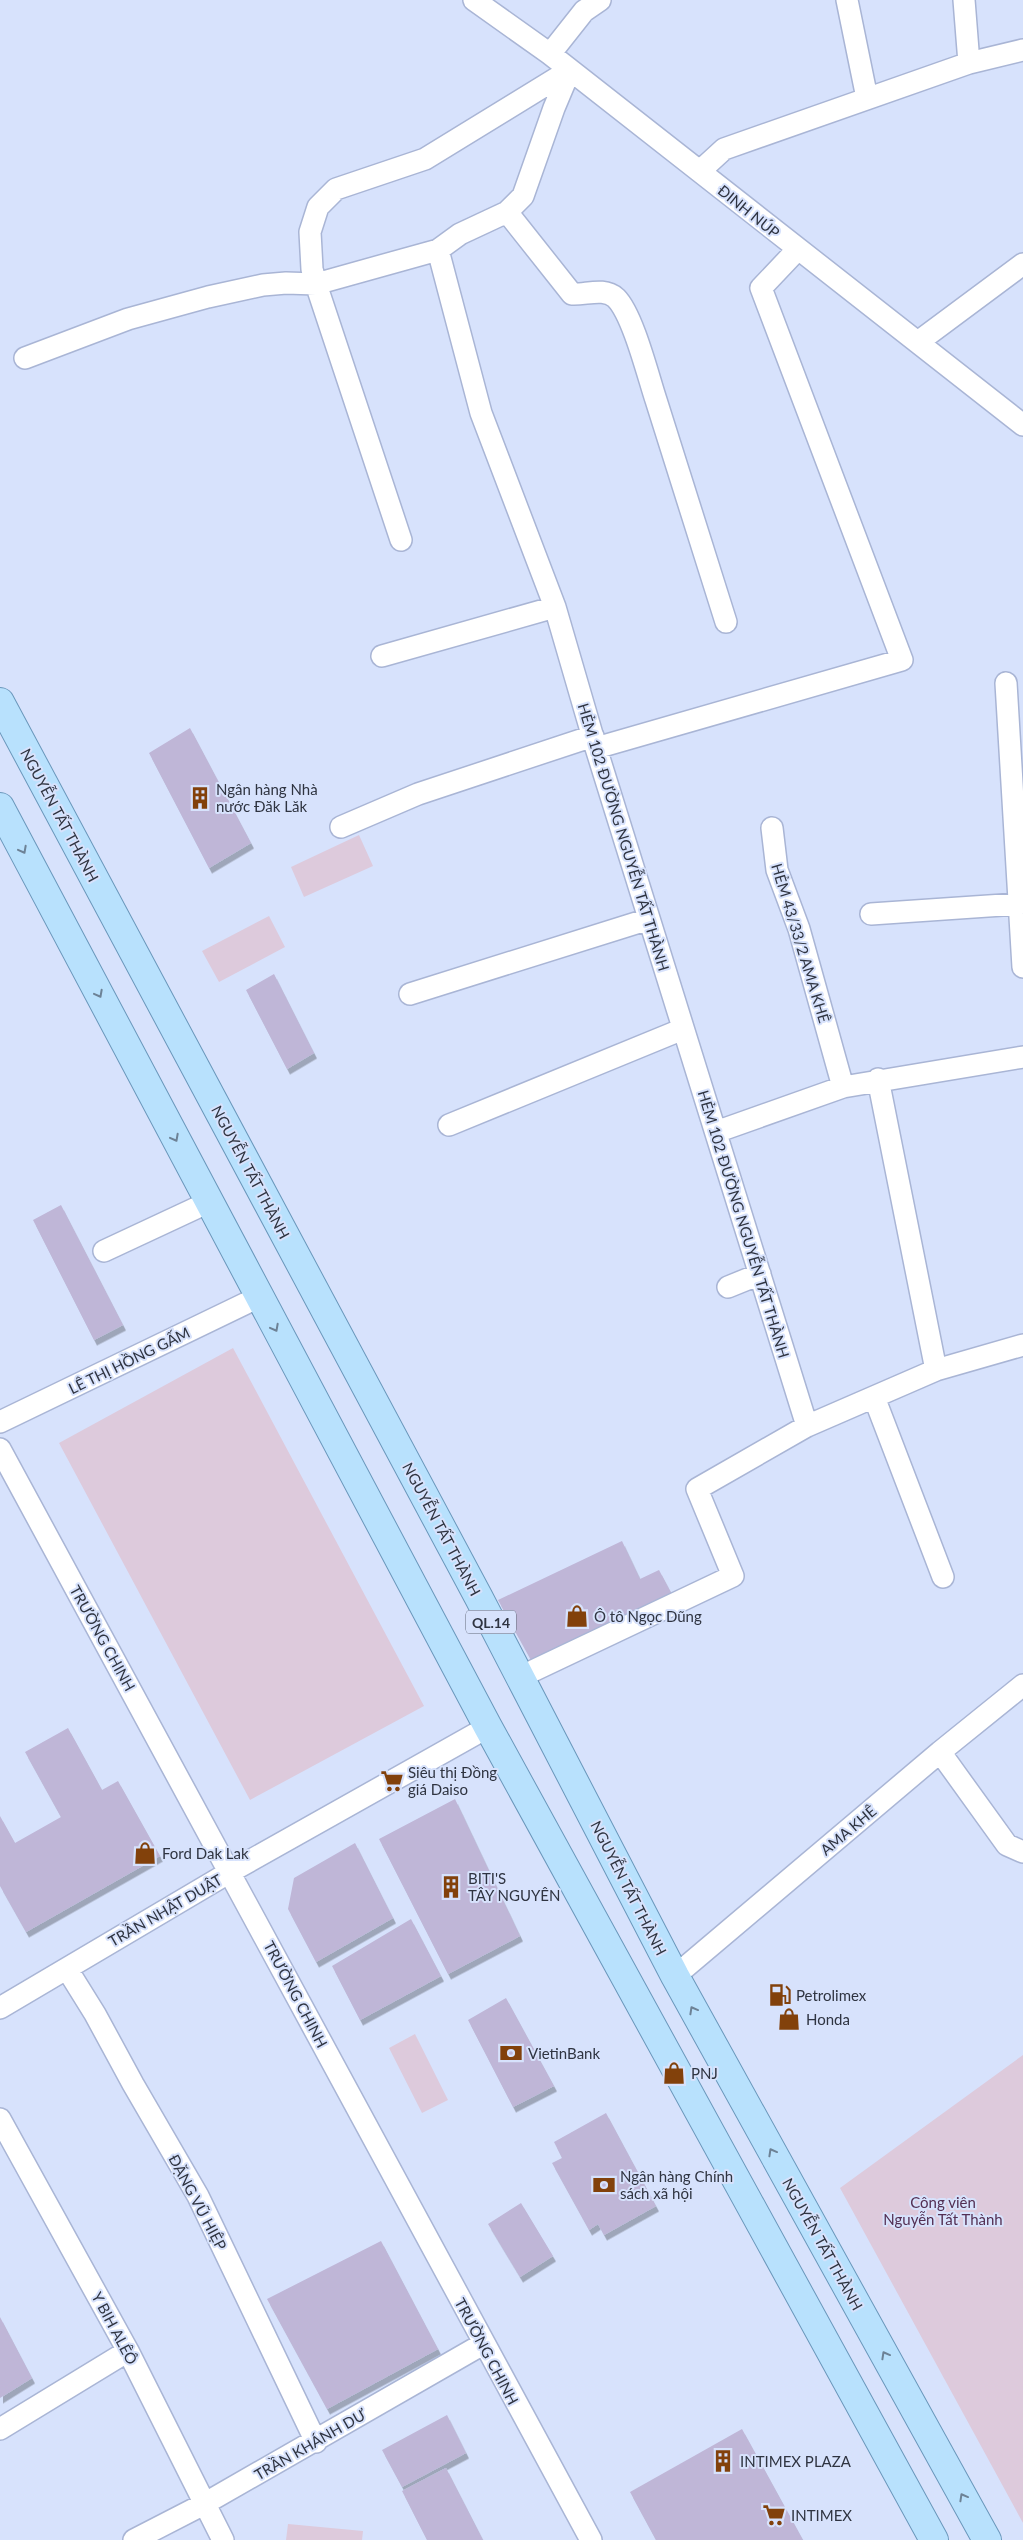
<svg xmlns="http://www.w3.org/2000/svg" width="1023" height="2540" viewBox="0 0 1023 2540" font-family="Lato,sans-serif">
  <defs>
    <filter id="shadow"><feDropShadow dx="3" dy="5.5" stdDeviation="0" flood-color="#0004"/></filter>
  </defs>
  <rect width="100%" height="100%" fill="#d7e2fc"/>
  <path fill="#ddcadc" d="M359 835 373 866 304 897 291 867Z
    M269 916 285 947 219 982 202 951Z
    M233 1348 424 1706 250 1800 59 1443Z
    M415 2034 448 2100 422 2113 389 2048Z
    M1023 2055V2523L840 2188Z
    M288 2524 363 2531 362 2540H286Z"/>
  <path fill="#bfb6d7" filter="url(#shadow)" d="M190 728 251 843 209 868 149 753Z
    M274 974 314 1053 287 1069 246 990Z
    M61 1205 123 1325 94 1340 33 1220Z
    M622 1541 640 1579 659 1570 676 1602 536 1669 498 1600Z
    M68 1728 102 1790 118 1781 160 1856 26 1932 0 1886V1816L15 1843 61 1817 25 1752Z
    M455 1799 520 1936 448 1974 379 1839Z
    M355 1843 393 1918 316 1962 288 1909 294 1878Z
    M411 1919 441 1976 360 2020 332 1966Z
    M506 1998 554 2086 513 2107 468 2020Z
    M606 2113 656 2206 604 2235 598 2224 589 2230 552 2163 562 2158 554 2142Z
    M521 2203 553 2256 520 2277 488 2224Z
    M381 2241 438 2349 327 2409 267 2299Z
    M0 2317 32 2378 0 2398Z
    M447 2415 466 2453 402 2487 382 2450Z
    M742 2429 803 2540H656L630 2492Z
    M446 2468 483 2540H427L402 2491Z"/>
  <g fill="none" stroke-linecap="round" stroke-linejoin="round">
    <defs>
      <path id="minor" d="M474 0 550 54 1023 425
        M847 0 867 98
        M964 0 969 63
        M550 54 584 11 600 0
        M700 171 724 149 969 63 1023 50
        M507 212 572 294C586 295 604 287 616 298 633 315 648 376 656 400 680 474 703 548 726 622
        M438 250 481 413 555 607 596 748 807 1426
        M918 342 1023 264
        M25 358 128 319 208 297 263 285 286 283 316 284 312 269 310 232 318 207 336 189 425 159 570 70 554 108 523 196 507 212 460 234 438 250 316 284 401 540
        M382 656 555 607
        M1006 683 1023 967
        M596 748 902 660 761 288 797 250
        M341 827 418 794 593 736
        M772 828 777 870 799 929 843 1087
        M871 914 1018 904
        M410 994 649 919
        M878 1079 936 1370
        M449 1125 683 1029
        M716 1132 843 1087 1023 1057
        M104 1251 209 1202
        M728 1287 760 1274
        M874 1397 943 1577
        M0 1422 259 1297
        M0 1449 591 2540
        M520 1677 733 1576 697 1489 807 1426 936 1370 1023 1345
        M940 1752 1007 1845 1023 1852
        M67 1969 95 2014 133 2084 198 2196 316 2442
        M675 1976 940 1752 1023 1685
        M0 2008 230 1872 488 1727
        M0 2119 128 2351 223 2540
        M0 2429 128 2351
        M134 2540 204 2504 483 2344"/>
      <path id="major" d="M0 702 479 1598 675 1976 987 2540
        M0 807 488 1727 934 2540"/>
    </defs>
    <use href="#minor" stroke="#a9b5d5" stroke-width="24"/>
    <use href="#major" stroke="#6a97bb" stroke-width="30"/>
    <use href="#minor" stroke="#fff" stroke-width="21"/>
    <use href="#major" stroke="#b8e1fd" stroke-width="28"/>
  </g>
  <defs><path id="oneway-chevron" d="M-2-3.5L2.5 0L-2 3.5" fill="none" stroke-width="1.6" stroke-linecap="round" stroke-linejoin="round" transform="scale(1.25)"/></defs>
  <g stroke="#6d8296">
    <use href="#oneway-chevron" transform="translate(23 850) rotate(62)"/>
    <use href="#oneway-chevron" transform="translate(99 994) rotate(62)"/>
    <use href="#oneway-chevron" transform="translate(175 1138) rotate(62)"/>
    <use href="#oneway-chevron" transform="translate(275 1328) rotate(62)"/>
    <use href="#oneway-chevron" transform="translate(693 2010) rotate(-119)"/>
    <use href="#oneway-chevron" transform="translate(772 2152) rotate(-119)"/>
    <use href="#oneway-chevron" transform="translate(885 2355) rotate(-119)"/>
    <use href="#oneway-chevron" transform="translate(963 2497) rotate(-119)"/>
  </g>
  <defs>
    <symbol id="building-bare" viewBox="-9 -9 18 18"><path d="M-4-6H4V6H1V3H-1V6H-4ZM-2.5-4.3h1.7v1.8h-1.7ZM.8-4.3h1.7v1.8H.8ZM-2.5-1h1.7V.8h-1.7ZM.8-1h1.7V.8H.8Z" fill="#82410b" stroke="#d7e2fc" stroke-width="2.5" paint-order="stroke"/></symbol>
    <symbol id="shop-bare" viewBox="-9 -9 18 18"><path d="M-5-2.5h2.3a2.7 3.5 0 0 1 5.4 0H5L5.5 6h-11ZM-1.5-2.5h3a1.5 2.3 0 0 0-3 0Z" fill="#82410b" stroke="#d7e2fc" stroke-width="2.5" paint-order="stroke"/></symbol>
    <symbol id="supermarket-bare" viewBox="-9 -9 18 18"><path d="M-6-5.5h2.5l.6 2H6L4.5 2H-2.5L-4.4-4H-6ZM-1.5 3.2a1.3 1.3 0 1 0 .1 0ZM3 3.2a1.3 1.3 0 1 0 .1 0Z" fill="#82410b" stroke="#d7e2fc" stroke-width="2.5" paint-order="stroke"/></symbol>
    <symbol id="fuel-bare" viewBox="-9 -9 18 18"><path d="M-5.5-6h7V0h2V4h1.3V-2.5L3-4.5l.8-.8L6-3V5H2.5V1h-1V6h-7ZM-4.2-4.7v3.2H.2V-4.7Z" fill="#82410b" stroke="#d7e2fc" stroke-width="2.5" paint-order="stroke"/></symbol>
    <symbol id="bank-bare" viewBox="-9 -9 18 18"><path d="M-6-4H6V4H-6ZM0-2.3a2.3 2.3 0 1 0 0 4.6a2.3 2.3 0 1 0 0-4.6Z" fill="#82410b" stroke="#d7e2fc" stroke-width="2.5" paint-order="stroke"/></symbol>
  </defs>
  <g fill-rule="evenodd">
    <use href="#building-bare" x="184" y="782" width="32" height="32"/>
    <use href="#shop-bare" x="561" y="1600" width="32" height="32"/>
    <use href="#supermarket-bare" x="376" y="1765" width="32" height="32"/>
    <use href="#shop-bare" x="129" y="1837" width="32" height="32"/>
    <use href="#building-bare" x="435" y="1871" width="32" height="32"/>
    <use href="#fuel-bare" x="764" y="1979" width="32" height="32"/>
    <use href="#shop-bare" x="773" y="2003" width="32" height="32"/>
    <use href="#bank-bare" x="495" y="2037" width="32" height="32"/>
    <use href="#shop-bare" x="658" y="2057" width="32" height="32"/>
    <use href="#bank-bare" x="588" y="2169" width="32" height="32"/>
    <use href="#building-bare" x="707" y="2445" width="32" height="32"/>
    <use href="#supermarket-bare" x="758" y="2499" width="32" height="32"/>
  </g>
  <g text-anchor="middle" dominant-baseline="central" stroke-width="4" stroke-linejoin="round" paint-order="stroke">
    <rect fill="#d7e2fc" stroke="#616879" stroke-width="1" x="466" y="1610.5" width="50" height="23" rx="4"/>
    <g font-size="14" font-weight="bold" fill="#2f3441">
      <text x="491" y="1622">QL.14</text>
    </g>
    <g font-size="15" fill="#2f3441" stroke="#d7e2fc">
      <text transform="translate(749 211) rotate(39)">ĐINH NÚP</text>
      <text transform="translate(60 815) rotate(62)">NGUYỄN TẤT THÀNH</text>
      <text transform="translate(624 837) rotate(73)">HẺM 102 ĐƯỜNG NGUYỄN TẤT THÀNH</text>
      <text transform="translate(801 943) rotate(73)">HẺM 43/33/2 AMA KHÊ</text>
      <text transform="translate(251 1172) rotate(62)">NGUYỄN TẤT THÀNH</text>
      <text transform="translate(744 1224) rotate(73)">HẺM 102 ĐƯỜNG NGUYỄN TẤT THÀNH</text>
      <text transform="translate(129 1360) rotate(-26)">LÊ THỊ HỒNG GẤM</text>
      <text transform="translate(442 1529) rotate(62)">NGUYỄN TẤT THÀNH</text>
      <text transform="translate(103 1638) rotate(61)">TRƯỜNG CHINH</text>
      <text transform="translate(848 1830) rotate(-40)">AMA KHÊ</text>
      <text transform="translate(629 1888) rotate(63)">NGUYỄN TẤT THÀNH</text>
      <text transform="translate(165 1910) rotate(-30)">TRẦN NHẬT DUẬT</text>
      <text transform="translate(296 1994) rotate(62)">TRƯỜNG CHINH</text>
      <text transform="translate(198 2202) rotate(62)">ĐẶNG VŨ HIỆP</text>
      <text transform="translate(823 2244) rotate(61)">NGUYỄN TẤT THÀNH</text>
      <text transform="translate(115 2328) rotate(62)">Y BIH ALÊÔ</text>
      <text transform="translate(487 2351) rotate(62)">TRƯỜNG CHINH</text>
      <text transform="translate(310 2444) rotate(-30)">TRẦN KHÁNH DƯ</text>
    </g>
    <g font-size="15" fill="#2f3441" stroke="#d7e2fc" text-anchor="start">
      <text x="216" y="789">Ngân hàng Nhà<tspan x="216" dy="17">nước Đăk Lăk</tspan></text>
      <text x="594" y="1616">Ô tô Ngọc Dũng</text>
      <text x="408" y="1772">Siêu thị Đồng<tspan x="408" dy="17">giá Daiso</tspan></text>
      <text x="162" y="1853">Ford Dak Lak</text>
      <text x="468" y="1878">BITI'S<tspan x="468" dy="17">TÂY NGUYÊN</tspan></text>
      <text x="796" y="1995">Petrolimex</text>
      <text x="806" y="2019">Honda</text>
      <text x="528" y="2053">VietinBank</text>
      <text x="691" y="2073">PNJ</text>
      <text x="620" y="2176">Ngân hàng Chính<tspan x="620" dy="17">sách xã hội</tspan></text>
      <text x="740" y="2461">INTIMEX PLAZA</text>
      <text x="791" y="2515">INTIMEX</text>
    </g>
    <g font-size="15" fill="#532f53" stroke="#d7e2fc">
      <text x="943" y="2202">Công viên<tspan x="943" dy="17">Nguyễn Tất Thành</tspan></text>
    </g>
  </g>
</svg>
